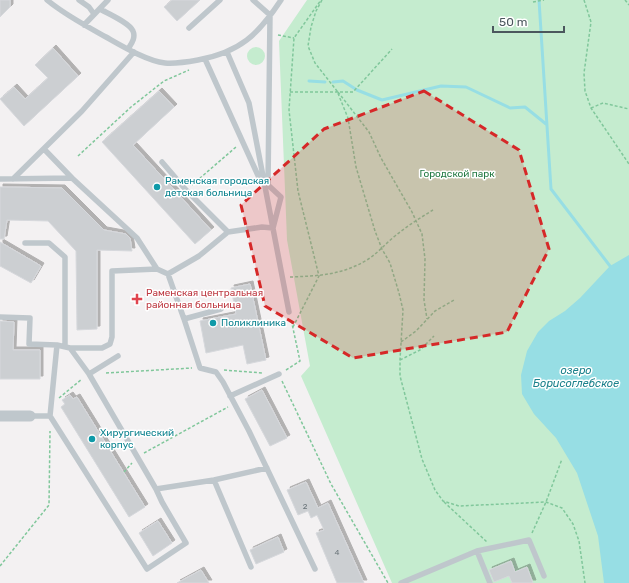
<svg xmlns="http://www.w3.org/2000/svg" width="629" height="583" viewBox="0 0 629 583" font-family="Rubik,sans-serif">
  <defs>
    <filter id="shadow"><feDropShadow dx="3" dy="-3" stdDeviation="0" flood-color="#0004"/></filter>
  </defs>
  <rect width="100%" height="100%" fill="#f3f1f2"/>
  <path fill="#c5eccf" d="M307 0H629V583H392L301 376 310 366 287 240 279 41Z
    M247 56a9 9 0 1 1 18 0a9 9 0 1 1-18 0Z"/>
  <path fill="#97dee4" d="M629 255V583H604L598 536 577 473 556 438 534 414 522 394 521 375 527 351 538 332 549 321 565 311 580 298 610 266Z"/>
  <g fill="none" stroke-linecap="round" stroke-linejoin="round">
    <path stroke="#97dee4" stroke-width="3" d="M539 0 551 189 610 266
      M309 81 325 82
      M333 82 343 81 357 90 382 100 441 86 466 87 510 108 525 107 546 124"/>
  </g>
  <path fill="#cccfd2" stroke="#d6d8dc" filter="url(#shadow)" d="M0 0H10V7L0 17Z
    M172 0H200L177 21 164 7Z
    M53 48 78 76 24 126 0 99 14 87 25 99 48 78 35 65Z
    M159 91 174 107 133 145 211 230 195 244 102 142Z
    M0 187 62 188 104 230 126 234 130 238 132 251 97 250V329L77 330 76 251 48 221 7 220 4 239H0Z
    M0 242 41 266 31 283 0 266Z
    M250 284 266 360 247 364 243 345 206 353 200 321 236 314 231 288Z
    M0 321 14 322 13 350H40V379H0Z
    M262 390 287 438 270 446 245 399Z
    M70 395 73 399 77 397 145 507 129 517 61 407 65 404 62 400Z
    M306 482 318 508 328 503 364 583H337L316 533 324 530 317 515 311 518 308 511 298 515 287 490Z
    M158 521 172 543 153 556 139 533Z
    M278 537 284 552 256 564 250 550Z
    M511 561 515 572 527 567 533 583H512L509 576 494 582 489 570Z
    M201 570 209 583H177Z"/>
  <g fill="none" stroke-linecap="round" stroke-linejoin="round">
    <path stroke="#80c79b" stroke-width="1.5" stroke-dasharray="3 2" stroke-linecap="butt" d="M322 0 316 11 311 27 308 46 315 63 337 91 348 118 356 167 375 231 382 249 390 263 399 293 403 310 400 360V376L422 459 435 490 443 501 459 506 546 502 562 508 573 524 579 541 585 583
      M584 0 591 22 584 73 585 91 591 108 629 164
      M625 0 629 5
      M533 2 544 0
      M278 35 294 38
      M290 92H353L392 49
      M338 92 369 132 381 158 412 212 422 234 425 259 424 300 427 319
      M591 108 603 103 629 109
      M78 156 131 107 164 81 189 70
      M192 185 236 147
      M290 277C318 276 342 275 367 260 378 253 385 244 395 236 407 226 420 218 433 210
      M293 327 319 276 298 191 289 110 294 38 321 0
      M401 342 416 331 435 311 454 300
      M400 360 420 350 434 336
      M224 370 262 373
      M286 370 300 361 291 319
      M106 373 192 368
      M282 381 331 484 388 583
      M59 398 82 379
      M144 453 228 407
      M124 472 132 463
      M444 502 487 542
      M532 533 546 502 562 459
      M0 566 49 505 50 431"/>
    <path stroke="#bfc7cc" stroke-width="5.5" d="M47 0C65 15 86 26 106 37 122 46 147 61 165 63 176 64 187 62 198 60 240 52 258 35 281 0
      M79 0 89 7 94 14
      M100 9C107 13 130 23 133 31 136 38 131 44 128 49
      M84 25 108 0
      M189 28 220 0
      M227 52 249 103 289 312
      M205 59 261 182
      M44 149 72 178
      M162 162 186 190 228 232
      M0 179 72 178 137 238 157 269
      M13 179 82 111 134 52
      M25 243H49L65 257V346
      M168 274 184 319 200 368 216 372 223 382 249 431 315 569
      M0 317 30 318 29 344 57 345 50 416H30
      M184 319 221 309
      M70 348H102L110 344 112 337V271L157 269 168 274 199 256 228 232 262 227 273 228 281 197 268 185 270 15 253 0
      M89 374 118 356
      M230 396 279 374
      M50 416 147 569 186 543 162 502 156 489 89 374 70 348 57 345
      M214 480 251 567
      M156 489 214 480 267 468
      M477 551 490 583
      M401 583 477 551 529 540 544 576"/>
    <path stroke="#bfc7cc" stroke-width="11" d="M0 416H30"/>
  </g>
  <path fill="#d62828" fill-opacity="0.2" stroke="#d62828" stroke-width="3" stroke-dasharray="8 5" stroke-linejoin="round" d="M424 91 519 150 549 249 507 332 353 358 265 306 241 205 324 129Z"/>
  <g fill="#0f9aa8" stroke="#fff" stroke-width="1.5">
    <circle cx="157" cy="187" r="4"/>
    <circle cx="213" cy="323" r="4"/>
    <circle cx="92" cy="439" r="4"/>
  </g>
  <path fill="#e0444e" stroke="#fff" stroke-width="1.5" d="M135 293h4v4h4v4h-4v4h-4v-4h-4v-4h4z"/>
  <g text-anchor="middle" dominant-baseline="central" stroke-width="3" stroke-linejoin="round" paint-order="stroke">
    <g font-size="8" fill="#6b757a">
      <text x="305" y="506">2</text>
      <text x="337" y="552">4</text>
    </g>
    <g font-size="10" fill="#217942" stroke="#fff">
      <text x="457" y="174">Городской парк</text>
    </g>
    <g font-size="10" fill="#0d838f" stroke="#fff" text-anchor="start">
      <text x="165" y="181">Раменская городская<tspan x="165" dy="12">детская больница</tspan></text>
      <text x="221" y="323">Поликлиника</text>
      <text x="100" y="433">Хирургический<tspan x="100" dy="12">корпус</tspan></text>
    </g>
    <g font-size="10" fill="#be3a42" stroke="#fff" text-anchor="start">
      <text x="146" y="293">Раменская центральная<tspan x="146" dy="12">районная больница</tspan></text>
    </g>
    <g font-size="11" font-style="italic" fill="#1a818b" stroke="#fff">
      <text x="576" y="370">озеро<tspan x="576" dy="13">Борисоглебское</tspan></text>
    </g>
  </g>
  <path d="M493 26v6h71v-6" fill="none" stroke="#4b575d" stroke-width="2"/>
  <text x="499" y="26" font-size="12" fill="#4b575d" stroke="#ffffff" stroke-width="3" paint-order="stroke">50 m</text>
</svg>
